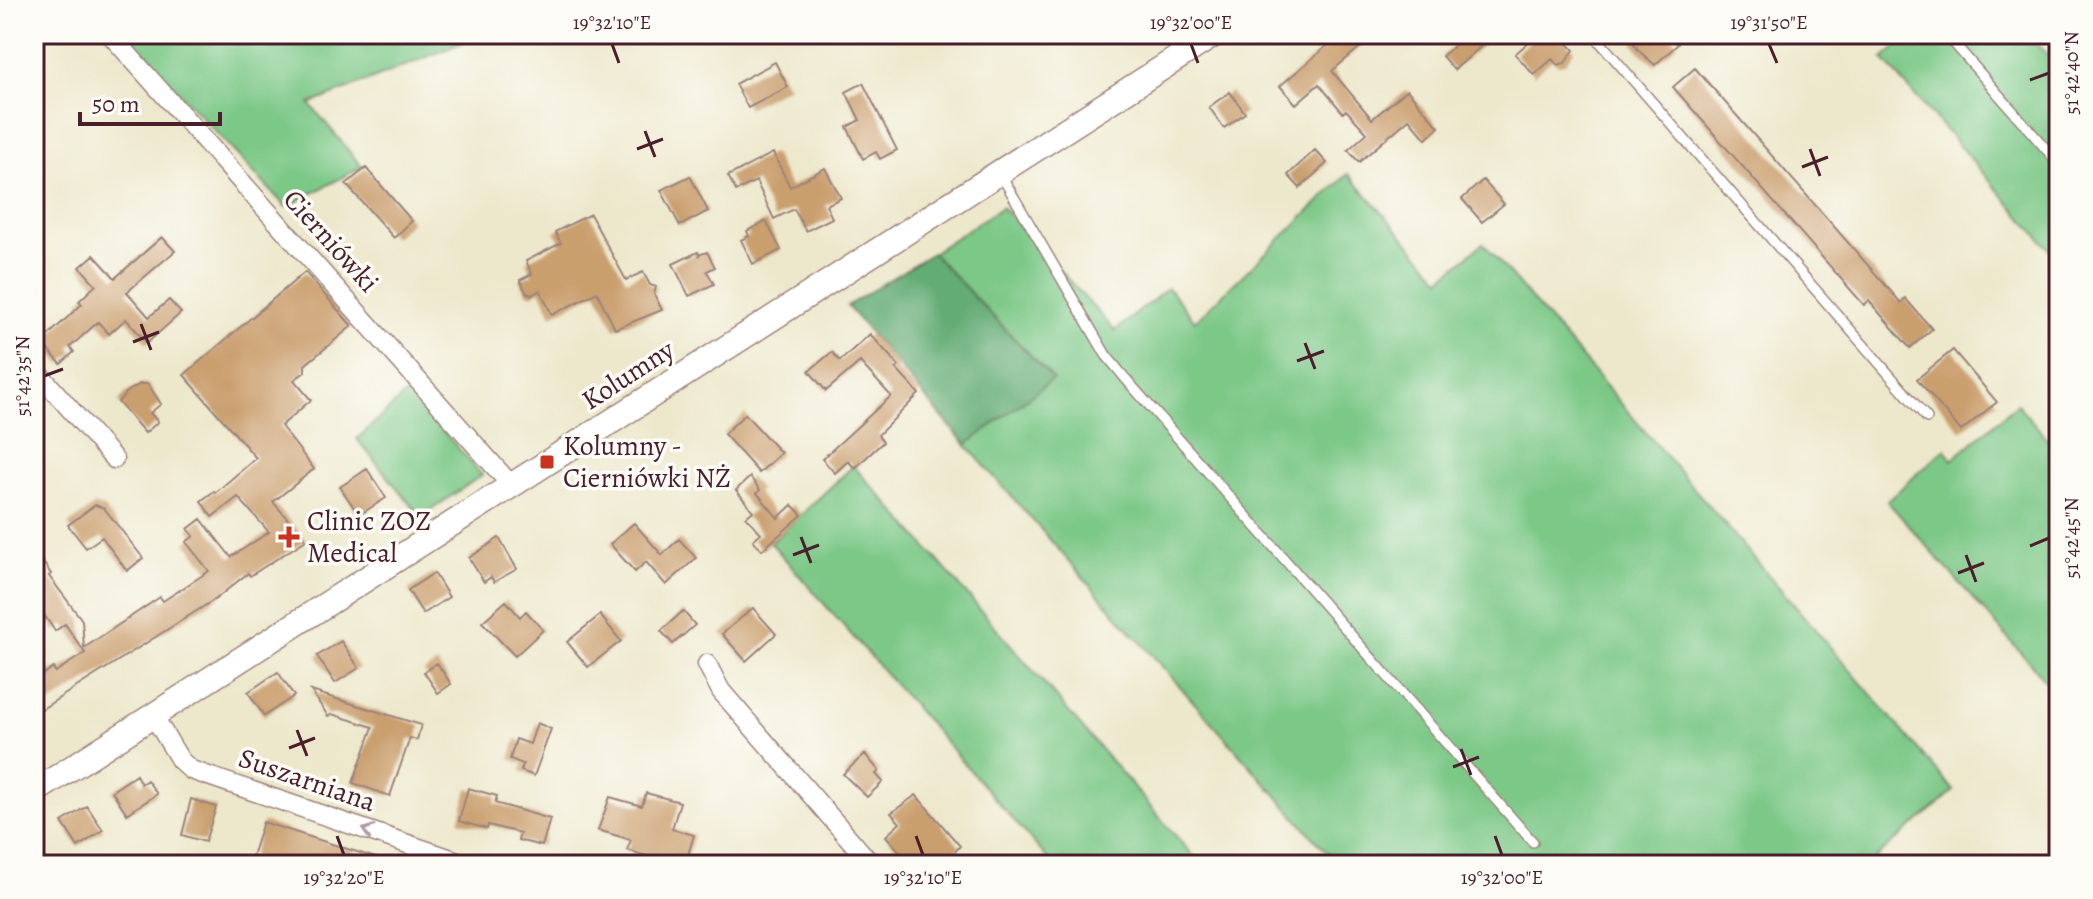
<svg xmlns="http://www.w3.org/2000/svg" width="2093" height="899" viewBox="0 0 2093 899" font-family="Alegreya,serif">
  <rect width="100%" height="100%" fill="#fdfcf7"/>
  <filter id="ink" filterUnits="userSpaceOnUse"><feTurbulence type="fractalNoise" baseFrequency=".0125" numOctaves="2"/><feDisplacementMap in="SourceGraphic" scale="16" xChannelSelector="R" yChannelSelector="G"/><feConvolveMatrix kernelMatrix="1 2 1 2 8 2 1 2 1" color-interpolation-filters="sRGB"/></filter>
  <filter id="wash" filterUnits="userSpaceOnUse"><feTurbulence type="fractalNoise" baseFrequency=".006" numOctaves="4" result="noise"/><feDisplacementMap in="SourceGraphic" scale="32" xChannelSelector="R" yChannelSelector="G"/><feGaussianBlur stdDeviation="1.8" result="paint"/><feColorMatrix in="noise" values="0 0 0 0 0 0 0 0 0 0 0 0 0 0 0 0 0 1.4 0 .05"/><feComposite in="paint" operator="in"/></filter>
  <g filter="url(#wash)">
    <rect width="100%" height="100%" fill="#ede8cc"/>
    <path fill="#7bc887" stroke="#627459" stroke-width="2" d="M124 34H484L310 104 362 167 286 207Z
      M1911 34H2028L2048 55 2059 46V260L1883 59Z
      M1348 174 1441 279 1483 243 1954 791 1867 865H1338L966 445 1052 378 932 253 1002 207 1115 331 1168 288 1195 321Z
      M408 392 482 475 421 517 357 439Z
      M2017 404 2059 452V696L1887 501 1945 449 1952 460Z
      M853 466 894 510 1201 865H1053L771 543Z"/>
    <path fill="#64ac74" stroke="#576650" stroke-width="2" d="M932 253 1053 379 966 445 847 306Z"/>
    <g id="blocks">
      <path fill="#ca9f6e" d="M1320 34H1357L1365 43 1332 71 1372 119 1407 90 1439 127 1426 139 1409 119 1359 162 1348 150 1367 133 1346 110 1343 113 1319 84 1296 104 1280 86 1329 44Z
        M1468 34H1479L1486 42 1454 70 1442 56Z
        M1538 34H1559L1574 50 1565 63 1558 65 1552 59 1534 75 1515 54Z
        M1628 34H1669L1678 44 1655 65 1639 51Z
        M775 62 788 87 748 108 735 84Z
        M1695 68 1901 303 1905 298 1932 329 1910 348 1869 301 1864 305 1673 87Z
        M863 83 897 150 880 159 876 152 863 159 847 127 860 120 846 92Z
        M1230 92 1245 113 1224 128 1209 107Z
        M1315 150 1327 163 1300 188 1288 175Z
        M773 153 790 187 825 168 841 198 826 205 832 218 806 231 794 209 774 219 756 181 736 191 728 176Z
        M366 168 412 221 394 238 346 184Z
        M690 176 708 211 680 226 661 190Z
        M1483 180 1504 204 1482 222 1462 199Z
        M590 214 626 280 643 272 650 285 656 287 654 294 662 310 615 329 597 292 552 315 540 290 532 295 526 292 520 280 532 274 526 261 561 243 555 232Z
        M766 221 781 250 753 264 741 240 749 236 747 231Z
        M162 237 175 251 127 292 149 317 169 300 181 313 147 343 126 319 109 334 98 322 70 347 74 352 61 364 41 342 82 304 79 301 96 285 80 267 94 255 115 278Z
        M698 252 699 255 707 252 715 267 707 271 714 284 689 296 673 264Z
        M305 272 352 326 305 365V372L294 380 311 400 281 426 314 469 273 502 306 540 250 576 248 573 217 598 34 714V680L53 668 55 672 85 653 65 624 55 631 40 609 34 613V549L51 574 49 576 82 620 84 648 160 597 163 601 209 571 186 542 194 536 188 529 201 519 231 557 269 532 238 497 212 517 201 501 214 491 215 493 256 458 184 375Z
        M870 334 899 366 896 369 919 394 878 435 883 442 855 468 848 461 835 473 822 459 891 396 860 362 826 391 809 371 832 352 840 361Z
        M1953 350 1997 402 1961 431 1917 379Z
        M140 384H148L161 404 150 413 158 422 145 433 118 402 127 392Z
        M745 414 781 453 759 473 724 434Z
        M367 469 386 498 359 515 340 487Z
        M750 477 760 490 757 493 778 518 792 505 802 515 762 550 753 540 761 533 746 517 753 511 736 490Z
        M95 505 104 508 143 558 127 571 102 537 86 548 68 525Z
        M634 523 662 555 679 539 696 558 666 585 646 562 635 572 610 544Z
        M499 538 517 569 494 582 491 577 484 582 469 558Z
        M434 573 449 597 423 614 408 590Z
        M506 601 520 617 526 611 543 630 515 656 482 622Z
        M753 608 776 634 746 661 722 634Z
        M683 611 695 625 673 644 661 631Z
        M600 615 621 641 588 667 567 642Z
        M341 641 359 668 335 683 317 656Z
        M437 663 451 684 438 693 424 672Z
        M278 672 294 696 264 716 248 692Z
        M311 691 421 725 417 740 410 738 390 796 353 783 373 727 332 714 328 716Z
        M537 723 551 729 534 776 521 771 523 764 510 759 516 739 530 744Z
        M865 754 879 771 876 774 883 782 867 797 843 774Z
        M136 775 141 784 147 780 157 794 127 814 112 791Z
        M468 788 497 796 495 803 550 819 542 846 518 840 520 833 488 825 487 829 459 821Z
        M646 793 680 802 672 829 694 835 685 865H677L627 850 631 840 598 830 610 797 642 806Z
        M916 795 960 846 943 865H936L930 858 922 865H912L886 836 900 823 891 813Z
        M191 799 216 807 205 842 182 835Z
        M87 806 103 830 78 847 62 822Z
        M263 822 385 861 384 865H279L252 856Z"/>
    </g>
  </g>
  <g filter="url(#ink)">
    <use href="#blocks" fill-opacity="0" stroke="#9c847c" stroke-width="2"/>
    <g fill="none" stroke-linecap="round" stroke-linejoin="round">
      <defs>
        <path id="service" d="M1593 34 1927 418
          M1946 34 2059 164
          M1001 175 1106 355 1125 378 1533 842"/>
        <path id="minor" d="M110 34 511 485
          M34 368 114 459
          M707 664 721 691 872 865
          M153 715 180 760 191 770 469 865"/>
        <path id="tertiary" d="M34 792 1215 34"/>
      </defs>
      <use href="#service" stroke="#9c847c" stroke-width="12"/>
      <use href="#minor" stroke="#9c847c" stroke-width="21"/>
      <use href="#tertiary" stroke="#9c847c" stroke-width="27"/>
      <use href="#service" stroke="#fff" stroke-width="9"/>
      <use href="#minor" stroke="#fff" stroke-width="18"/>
      <use href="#tertiary" stroke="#fff" stroke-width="24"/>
    </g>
    <defs><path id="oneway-chevron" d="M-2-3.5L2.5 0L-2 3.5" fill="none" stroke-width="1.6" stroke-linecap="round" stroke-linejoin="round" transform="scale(2)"/></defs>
    <use stroke="#ae9aa0" href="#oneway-chevron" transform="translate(368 831) rotate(-161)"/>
  </g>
  <path fill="none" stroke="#4a1f2b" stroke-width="3" d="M612 44 619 63M1191 44 1198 63M1769 44 1777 63M2030 80 2049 73M645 131 655 157M637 149 663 139M1810 149 1820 176M1802 167 1828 157M141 324 151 350M133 342 159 332M1305 343 1315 369M1297 361 1324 351M44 376 63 369M801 537 811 563M2030 546 2049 538M793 555 819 545M1966 555 1976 582M1958 573 1984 563M297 730 307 756M289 748 315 738M1461 749 1471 775M1453 767 1479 757M337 836 344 855M916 836 923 855M1495 836 1502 855"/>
  <g fill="#c8321e" stroke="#fdfcf7" stroke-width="3">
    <rect x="539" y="454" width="16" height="16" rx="4"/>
    <path d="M285 525h8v8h8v8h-8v8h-8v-8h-8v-8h8z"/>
  </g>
  <g text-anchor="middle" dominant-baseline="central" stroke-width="7" stroke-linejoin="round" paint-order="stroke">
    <g font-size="28" fill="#4a1f2b" stroke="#fdfcf7">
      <text transform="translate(331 241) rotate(48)">Cierniówki</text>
      <text transform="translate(628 375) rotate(-33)">Kolumny</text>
      <text transform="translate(307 780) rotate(19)">Suszarniana</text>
    </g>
    <g font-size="28" fill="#4a1f2b" stroke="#fdfcf7" text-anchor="start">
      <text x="563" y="446">Kolumny -<tspan x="563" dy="32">Cierniówki NŻ</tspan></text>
      <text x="307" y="521">Clinic ZOZ<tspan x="307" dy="32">Medical</tspan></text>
    </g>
  </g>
  <rect width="2093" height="899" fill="none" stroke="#fdfcf7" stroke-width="88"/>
  <path d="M80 112v12h140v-12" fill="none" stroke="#4a1f2b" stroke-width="4"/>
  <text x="92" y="112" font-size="24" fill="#4a1f2b" stroke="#fdfcf7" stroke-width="6" paint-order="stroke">50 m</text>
  <rect x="44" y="44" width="2005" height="811" fill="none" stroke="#4a1f2b" stroke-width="3"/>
  <g font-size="20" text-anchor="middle" fill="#4a1f2b">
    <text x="612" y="29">19°32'10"E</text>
    <text x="1191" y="29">19°32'00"E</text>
    <text x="1769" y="29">19°31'50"E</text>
    <text transform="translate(2071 73) rotate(-90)" y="7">51°42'40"N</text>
    <text transform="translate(22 376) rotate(-90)" y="7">51°42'35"N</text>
    <text transform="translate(2071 538) rotate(-90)" y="7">51°42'45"N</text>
    <text x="344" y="884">19°32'20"E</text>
    <text x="923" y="884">19°32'10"E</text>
    <text x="1502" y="884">19°32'00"E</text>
  </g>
</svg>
